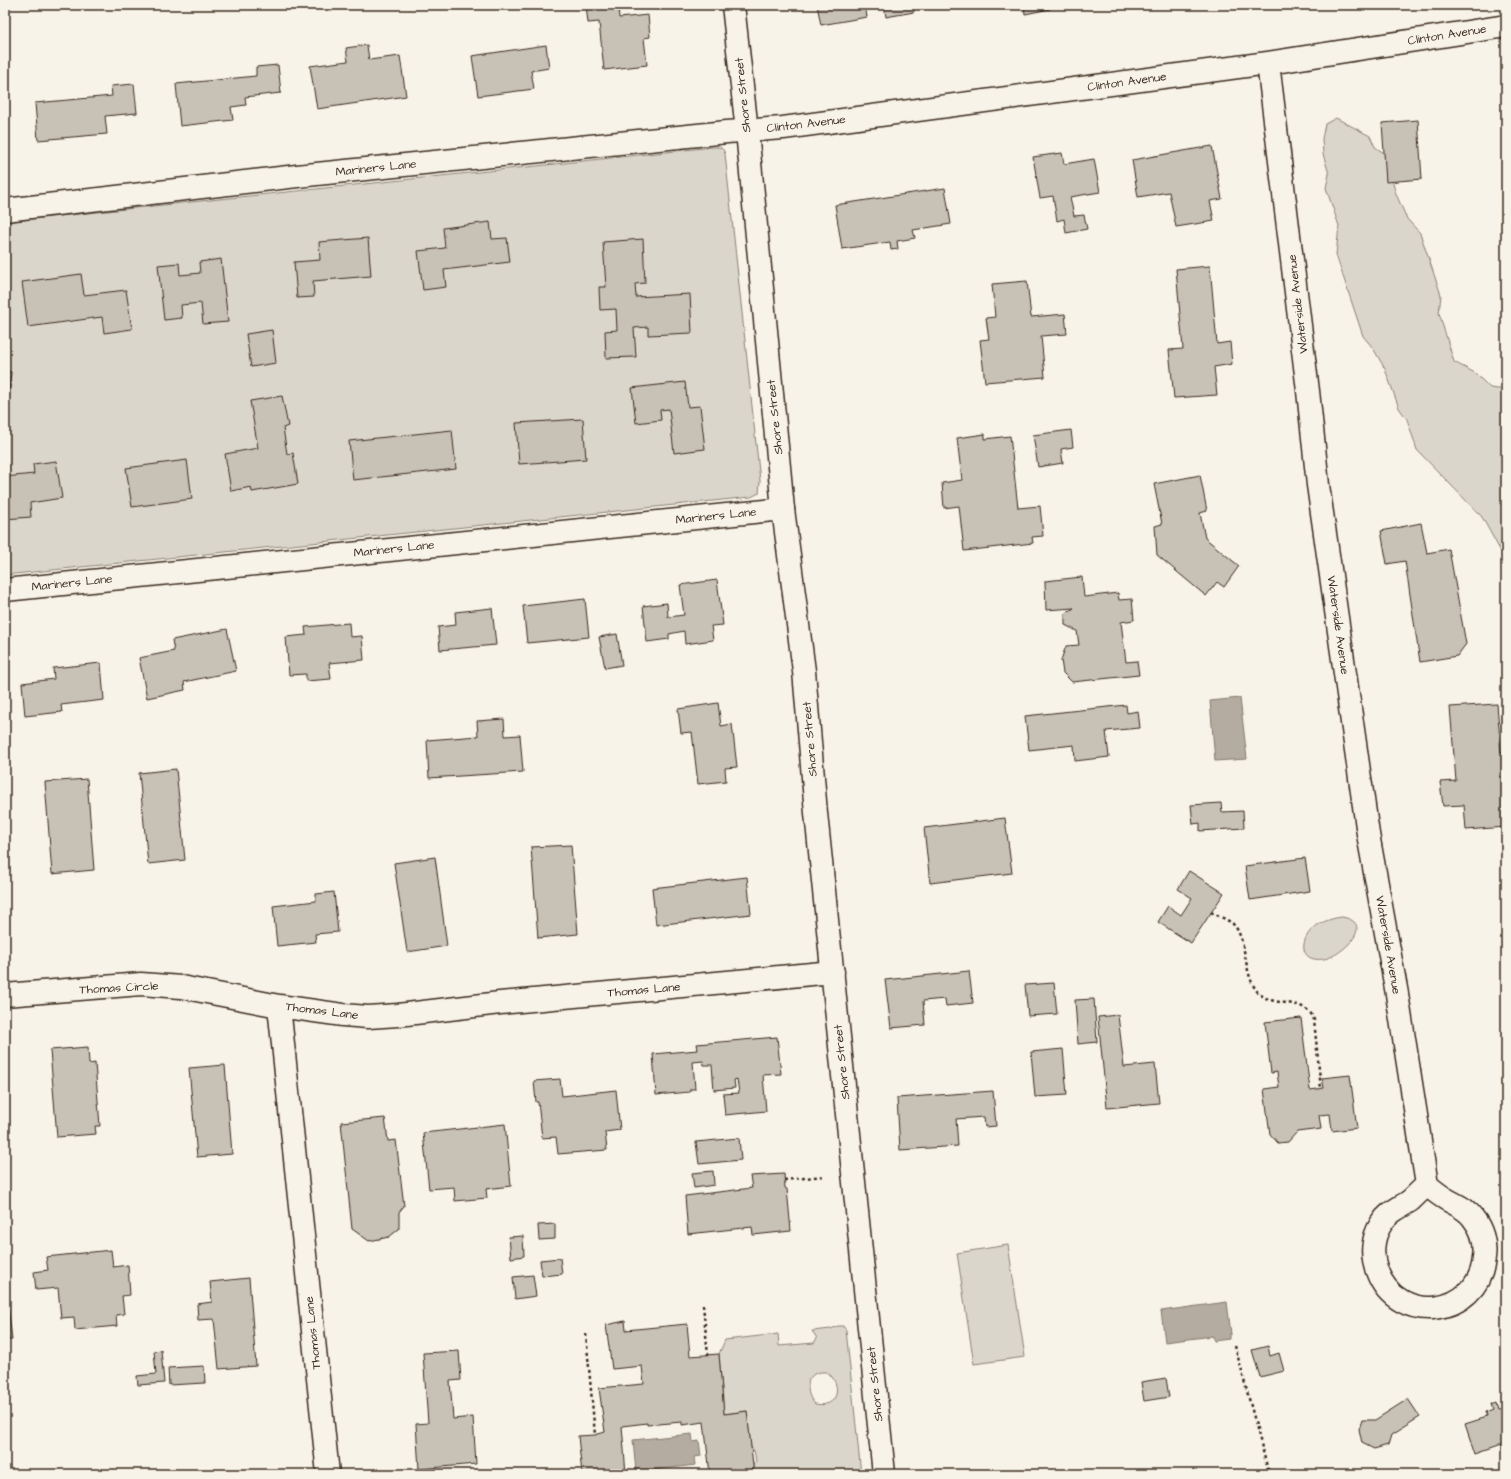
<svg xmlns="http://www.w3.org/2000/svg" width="1511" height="1479" viewBox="0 0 1511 1479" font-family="'Architects Daughter',sans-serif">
  <rect width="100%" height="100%" fill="#f7f3e8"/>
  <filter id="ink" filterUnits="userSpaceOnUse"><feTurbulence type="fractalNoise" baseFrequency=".025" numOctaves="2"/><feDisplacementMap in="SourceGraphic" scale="8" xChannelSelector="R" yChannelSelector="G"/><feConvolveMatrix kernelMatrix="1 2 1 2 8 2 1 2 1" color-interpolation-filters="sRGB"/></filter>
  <g filter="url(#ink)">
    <path fill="#dbd6cb" stroke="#8b8074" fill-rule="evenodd" d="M1336 118 1370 136 1375 147 1384 153 1396 194 1407 219 1420 233 1441 295 1439 313 1454 362 1475 373 1490 388 1506 390V561L1482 517 1417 450 1407 419 1399 408 1385 369 1373 348 1363 336 1336 255 1339 226 1326 188 1329 174 1323 154 1322 139 1325 124Z
      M713 147C720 147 723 147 725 154L760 481 759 493 751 497 5 575V222C241 196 477 173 713 147Z
      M1342 917C1377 923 1342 956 1324 959 1298 963 1299 938 1316 926 1324 921 1333 918 1342 917Z
      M1008 1245 1025 1357 974 1364 957 1253Z
      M838 1326H843L846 1330 861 1474H754L753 1464 756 1461 754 1450 751 1448 747 1411 724 1414 719 1354 725 1340 778 1334 779 1346 814 1343 817 1338 812 1331 831 1329ZM820 1372H827C843 1384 839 1409 815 1404 808 1397 807 1389 809 1379L814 1374Z"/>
    <path fill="#b4aca0" stroke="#84786c" d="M1240 698 1247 759 1215 761 1210 701Z
      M1227 1302 1231 1334H1229V1339L1214 1341 1213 1336 1165 1342 1161 1311Z
      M692 1434 693 1442 699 1441 701 1456 695 1457 696 1465 636 1472 633 1440Z"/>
    <path fill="#c8c1b6" stroke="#3b2a1e" d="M586 5H618L619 18 648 15 650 37 644 38 647 65 604 70 599 22 588 23Z
      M817 5H865L867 17 821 25Z
      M884 5H913L914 12 886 17Z
      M1024 5H1049L1050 9 1025 14Z
      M367 45 369 60 400 56 406 96 317 109 310 66 348 61 346 48Z
      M546 45 549 68 531 71 534 89 478 96 472 56Z
      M278 65 281 93 245 97 246 105 231 107 233 120 180 126 176 84 256 76V67Z
      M134 84 137 113 105 116 107 134 38 140 35 103 112 96 111 86Z
      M1418 120 1422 179 1386 182 1382 123Z
      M1212 146 1222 199 1210 201 1214 221 1176 227 1169 192 1138 197 1132 160Z
      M1062 153 1064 164 1094 159 1100 192 1070 197 1074 216 1084 215 1087 229 1066 233 1064 219 1057 221 1053 196 1040 198 1033 157Z
      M945 188 951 224 913 230 915 238 897 241 898 249 891 250 890 242 842 249 835 205Z
      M490 222 492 239 507 238 510 262 444 270 446 287 423 290 418 251 445 248 443 228Z
      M368 238 371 276 313 281 314 297 297 298 294 262 320 260 319 242Z
      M643 239 645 283 635 284 636 297 690 294 692 333 648 335V327L634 328 636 357 606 358 605 331 617 330 616 309 600 310 599 287H606L603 242Z
      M221 259 228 322 203 324 201 303 181 305 182 318 164 320 158 265 179 263 180 275 200 273 199 262Z
      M1210 266 1217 344 1230 342 1232 364 1214 367 1217 395 1174 398 1169 350 1183 349 1176 269Z
      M81 274 84 295 126 290 132 329 104 333 102 317 28 327 22 282Z
      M1027 281 1031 317 1065 314 1067 334 1041 336 1045 377 985 382 980 340 989 339 986 318 995 317 992 284Z
      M272 330 276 363 251 367 246 334Z
      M5 371 11 372 9 390H5Z
      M685 382 688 407 700 406 705 449 674 453 669 409 660 410 661 420 636 423 632 388Z
      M282 396 288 426 283 428 287 454 293 453 298 484 252 492 251 487 231 491 225 454 258 448 250 401Z
      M583 419 586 459 519 464 516 423Z
      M452 430 456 469 353 480 349 441Z
      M1071 430 1073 447 1061 449 1063 463 1038 467 1033 435Z
      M985 434V439L1010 436 1018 508 1040 506 1043 536 1032 537 1033 543 964 551 959 506 944 508 942 483 962 480 957 438Z
      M187 460 192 499 132 507 126 468Z
      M56 461 62 498 30 503 31 517 5 519V477L34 474 33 464Z
      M1200 475 1207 511 1200 513 1205 538 1239 566 1224 587 1217 582 1206 596 1157 555 1155 526 1162 524 1154 484Z
      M1421 523 1427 553 1449 549 1466 644 1457 656 1420 662 1405 561 1387 564 1381 531Z
      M1082 577 1084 597 1118 593 1119 600 1132 599 1134 620 1121 622 1126 662 1137 661 1139 675 1072 682 1063 673 1061 660 1066 646 1079 645 1077 631 1065 625V613L1074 608 1046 610 1045 581Z
      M717 580 723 625 711 626 713 640 685 644 684 631 669 634V639L647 642 643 606 667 603 668 617 684 615 680 585Z
      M585 599 589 637 527 643 523 606Z
      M492 608 496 645 440 650 438 627 456 625 455 612Z
      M349 623 350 637 362 636 364 660 329 663 331 679 306 681V674L289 675 286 637 306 635 305 627Z
      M227 629 236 671 184 682 185 690 147 698 139 658 174 651 172 640Z
      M617 634 622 665 605 668 599 637Z
      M101 663 104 700 61 705 62 712 25 716 22 683 54 679 53 668Z
      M718 703 721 726 732 724 737 767 725 768 726 781 698 784 692 732 681 733 678 709Z
      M1497 704 1501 752 1506 751V827L1466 830 1464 805 1443 806 1440 782 1456 781 1450 707Z
      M1126 705 1127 713 1138 711 1140 728 1106 731 1109 757 1075 761 1074 745 1029 750 1025 716Z
      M504 719 505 736 520 735 523 772 429 778 427 740 478 736 477 721Z
      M176 769 185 860 148 864 139 773Z
      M87 779 94 870 52 874 45 782Z
      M1221 803 1222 812 1243 811 1244 828 1200 831V823L1193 824 1191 805Z
      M1005 818 1012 873 930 883 924 828Z
      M571 845 578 934 538 938 531 847Z
      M435 857 447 946 407 952 394 863Z
      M1305 858 1310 891 1250 900 1245 866Z
      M1189 871 1224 893 1191 943 1158 922 1168 906 1181 915 1192 898 1178 889Z
      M747 877 751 914 656 925 652 888Z
      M334 892 338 932 315 934 316 942 277 946 273 906 316 901V894Z
      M969 971 973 1003 946 1006 945 999 923 1001 925 1025 891 1028 885 980Z
      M1054 983 1057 1014 1028 1016 1025 985Z
      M1094 999 1097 1042 1078 1044 1075 1000Z
      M1118 1015 1124 1067 1155 1064 1159 1103 1107 1108 1098 1017Z
      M1301 1018 1310 1090 1324 1088 1322 1078 1350 1075 1357 1128 1332 1131 1330 1114 1319 1115 1321 1129 1297 1132 1288 1142 1278 1143 1270 1134 1264 1089 1279 1087 1277 1072 1271 1073 1265 1022Z
      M777 1037 781 1074 763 1075 766 1111 725 1115 723 1094 739 1093 737 1079 734 1080 735 1088 714 1090 712 1065H704L703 1061 693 1062 695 1089H690V1092L656 1095 653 1054 698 1050 697 1044Z
      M88 1047 89 1064 95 1063 100 1126H95L96 1134 57 1137 50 1050Z
      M1063 1049 1067 1095 1035 1097 1031 1052Z
      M225 1065 232 1154 197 1157 189 1068Z
      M560 1079 562 1096 616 1090 620 1130 605 1132 607 1150 558 1154 556 1137 542 1138 538 1102H536L534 1081Z
      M993 1091 996 1126 985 1127 984 1117 956 1119 958 1146 900 1150 897 1098Z
      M385 1118 388 1141 396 1140 404 1206 399 1212V1229L389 1237 369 1241 352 1229 341 1122Z
      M505 1124 511 1186 486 1189 487 1198 455 1201 454 1187 429 1189 423 1133Z
      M739 1138 741 1160 699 1164 696 1142Z
      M713 1171 714 1185 694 1188 692 1173Z
      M784 1174 785 1188 787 1189 791 1231 753 1235 752 1227 688 1234 685 1196 752 1188 750 1176Z
      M555 1224V1239L539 1240 538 1225Z
      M523 1236 524 1256 511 1258 509 1237Z
      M111 1250 113 1267 128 1265 130 1295 122 1296 124 1314 116 1315 117 1326 75 1330 74 1317 61 1318 58 1288 36 1290 34 1272 48 1270 46 1257Z
      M560 1258 562 1274 542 1276 540 1260Z
      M533 1275 536 1296 515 1299 513 1277Z
      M249 1278 256 1366 219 1369 214 1319 198 1320 197 1304 212 1302 210 1282Z
      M5 1304H8L12 1340H5Z
      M625 1321 626 1330 687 1324 690 1356 719 1354 724 1414 747 1411 754 1474H710L704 1422 682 1425V1422L647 1425V1423L622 1426 626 1474H582L578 1436 595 1435 605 1432 599 1388 644 1384 642 1366 612 1369 606 1325Z
      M1268 1346 1270 1356 1279 1353 1284 1371 1260 1377 1252 1350Z
      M161 1350 164 1383 138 1385 137 1376 156 1374 154 1351Z
      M459 1351 461 1380 450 1381 453 1419 473 1417 476 1464 419 1469 416 1424 428 1423 423 1353Z
      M204 1366 205 1383 169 1385 168 1368Z
      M1166 1378 1169 1397 1144 1401 1141 1382Z
      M1408 1399 1420 1417 1391 1435 1388 1445 1374 1449 1362 1443 1359 1429 1362 1420H1375Z
      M1496 1402 1498 1409 1506 1407V1451L1503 1452 1501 1445 1475 1454 1465 1424 1487 1417 1486 1413 1493 1410 1491 1404Z"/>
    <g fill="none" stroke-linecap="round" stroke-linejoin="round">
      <defs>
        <path id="minor" d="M1268 63 1308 391 1318 485 1368 834 1397 994 1427 1185
          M5 210 297 176 727 132 783 128 1268 63 1506 26
          M5 590 783 509
          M5 995 141 984 181 987 279 1006 343 1015 368 1017 398 1015 500 1003 833 972
          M279 1006 328 1474
          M1427 1185C1433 1190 1439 1195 1446 1199 1456 1205 1466 1208 1473 1218 1482 1229 1486 1244 1484 1258 1479 1317 1397 1327 1377 1271 1371 1256 1372 1238 1381 1224 1389 1211 1400 1208 1411 1200 1416 1195 1421 1190 1427 1185Z"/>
        <path id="major" d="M733 5 747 131 783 509 804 671 816 813 884 1474"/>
      </defs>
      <use href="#minor" stroke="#3b2a1e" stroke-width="25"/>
      <use href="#major" stroke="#3b2a1e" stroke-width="25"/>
      <path stroke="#3b2a1e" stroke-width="2.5" stroke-dasharray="3 3" stroke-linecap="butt" d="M1211 912C1218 916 1227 919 1233 924 1247 937 1243 974 1257 991 1272 1010 1306 995 1314 1020L1321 1089
        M784 1180 825 1176
        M703 1305 708 1355
        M586 1334 595 1435
        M1235 1346 1269 1474"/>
      <use href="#minor" stroke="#f7f3e8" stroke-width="22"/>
      <use href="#major" stroke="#f7f3e8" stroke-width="22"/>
    </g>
  </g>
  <g text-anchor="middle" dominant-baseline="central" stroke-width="4" stroke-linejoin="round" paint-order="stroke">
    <g font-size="12" fill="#3b2a1e" stroke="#f7f3e8">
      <text transform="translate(1447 35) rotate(-9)">Clinton Avenue</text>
      <text transform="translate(1127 82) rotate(-8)">Clinton Avenue</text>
      <text transform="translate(743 95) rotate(-96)">Shore Street</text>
      <text transform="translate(806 124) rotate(-7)">Clinton Avenue</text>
      <text transform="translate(376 168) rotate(-6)">Mariners Lane</text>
      <text transform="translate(1298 304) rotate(-97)">Waterside Avenue</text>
      <text transform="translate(775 417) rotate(-96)">Shore Street</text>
      <text transform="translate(716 516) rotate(-6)">Mariners Lane</text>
      <text transform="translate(394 549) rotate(-6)">Mariners Lane</text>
      <text transform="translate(72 583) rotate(-6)">Mariners Lane</text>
      <text transform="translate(1338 625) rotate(82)">Waterside Avenue</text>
      <text transform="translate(810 739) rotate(-95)">Shore Street</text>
      <text transform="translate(1388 945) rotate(80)">Waterside Avenue</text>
      <text transform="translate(119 988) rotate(-3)">Thomas Circle</text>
      <text transform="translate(644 990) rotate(-5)">Thomas Lane</text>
      <text transform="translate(322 1011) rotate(7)">Thomas Lane</text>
      <text transform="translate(842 1062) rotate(-96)">Shore Street</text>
      <text transform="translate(313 1333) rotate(-96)">Thomas Lane</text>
      <text transform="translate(875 1384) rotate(-96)">Shore Street</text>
    </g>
  </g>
  <rect width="1511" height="1479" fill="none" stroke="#f7f3e8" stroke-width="20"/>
  <rect x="10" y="10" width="1491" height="1459" fill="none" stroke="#3b2a1e" stroke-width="1.5" filter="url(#ink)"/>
</svg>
